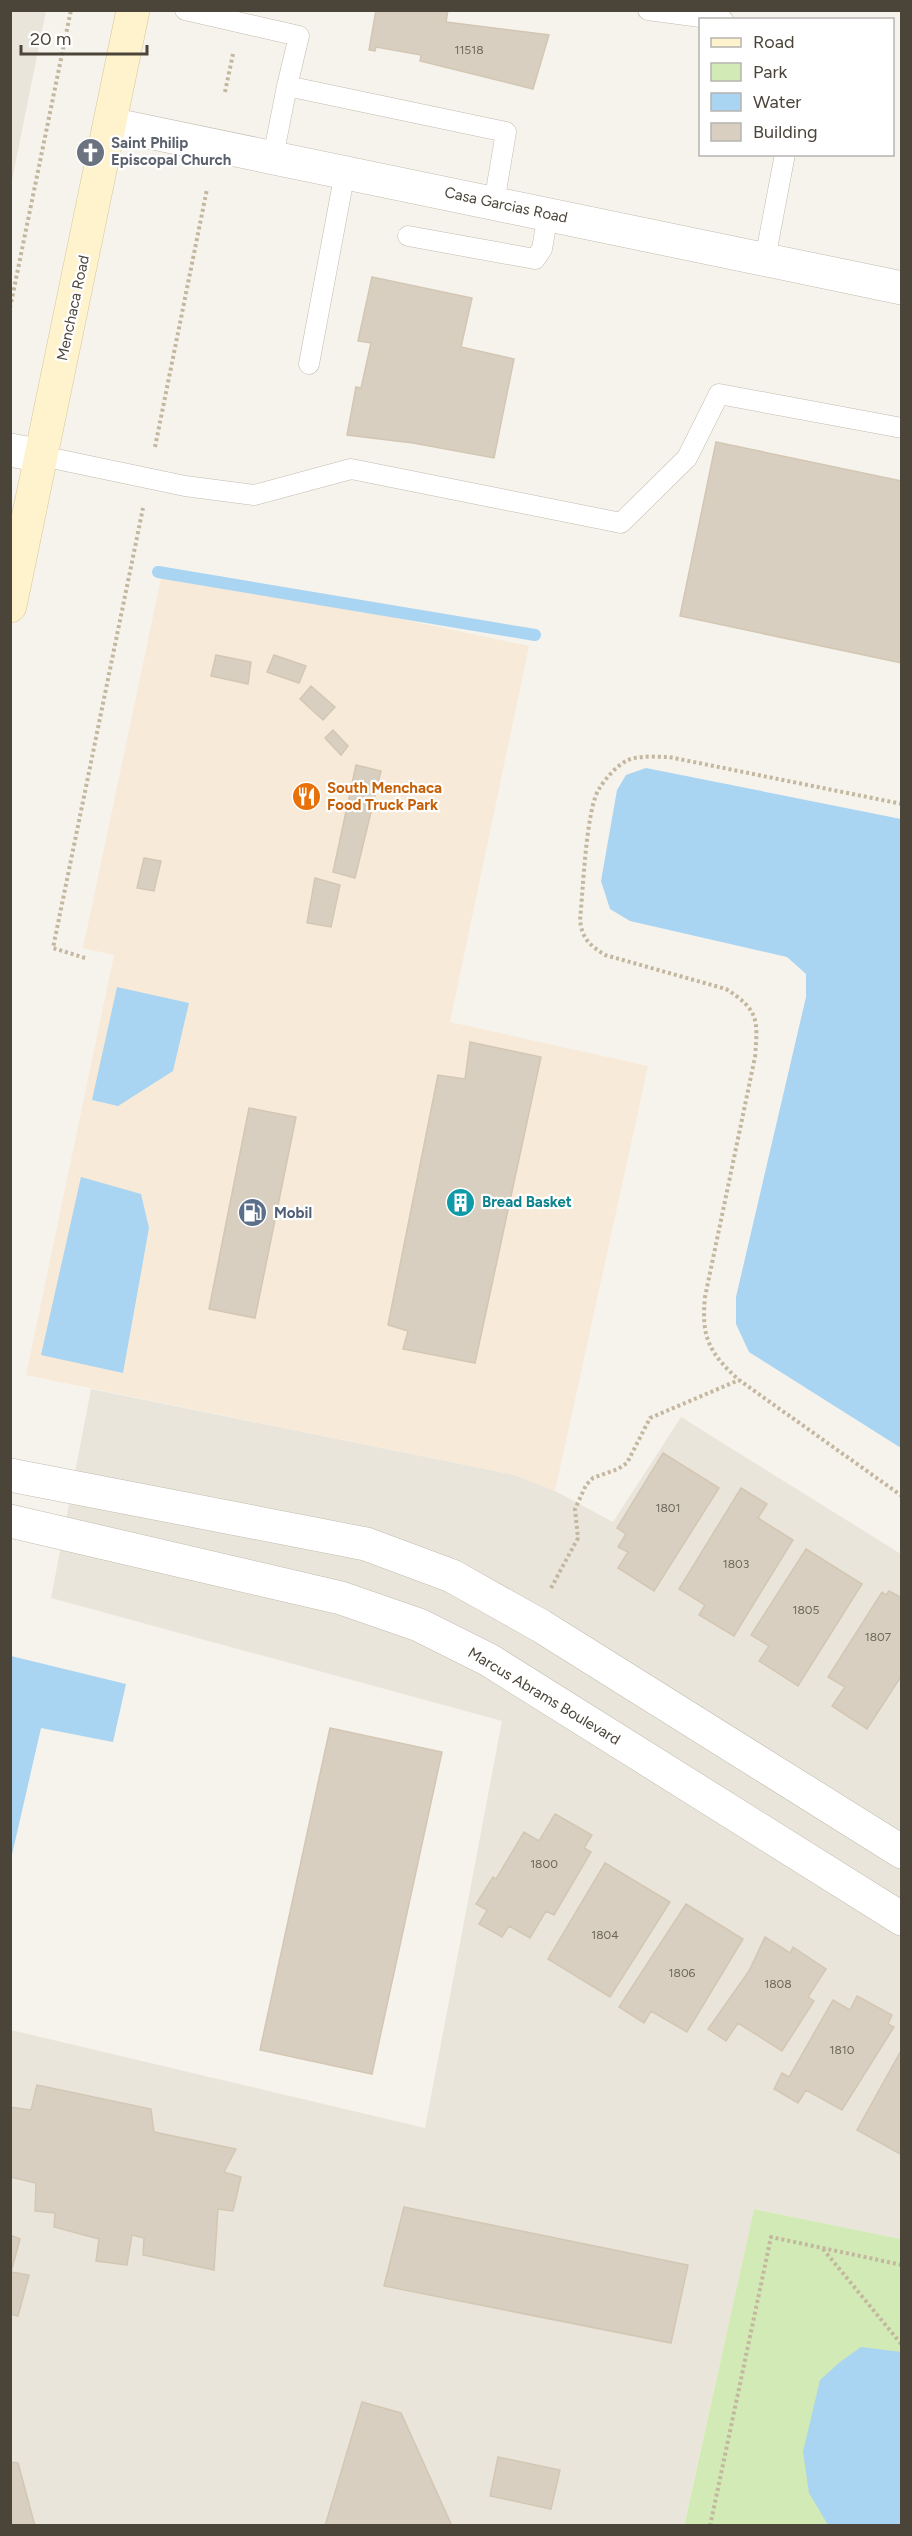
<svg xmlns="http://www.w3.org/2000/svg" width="912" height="2536" viewBox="0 0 912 2536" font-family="Figtree,sans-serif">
  <rect width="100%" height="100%" fill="#f6f3ec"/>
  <path fill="#eae5da" d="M11 10 46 11 11 185 10 11Z
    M91 1389 515 1475 555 1491 613 1522 681 1417 901 1554V2239L754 2209 684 2525 11 2526V2030L425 2128 502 1721 51 1598Z"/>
  <path fill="#f7ead8" d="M163 569 529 646 450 1022 648 1066 555 1491 515 1475 26 1375 114 955 83 948Z"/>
  <path fill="#d2eab5" d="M754 2209 901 2239V2525L684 2526Z"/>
  <path fill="#a9d4f2" d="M646 768 901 819V1448L749 1352 736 1324V1297L806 997V974L787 957 630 921 610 909 601 881 617 790 626 775Z
    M117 987 189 1003 173 1071 118 1106 92 1100Z
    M81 1177 141 1194 149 1228 123 1373 41 1355Z
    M11 1656 126 1684 113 1742 41 1728 11 1859Z
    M861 2347 901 2352V2525H828L809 2493 803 2452 820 2380 840 2362Z"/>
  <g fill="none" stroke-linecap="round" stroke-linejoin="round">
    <path stroke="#a9d4f2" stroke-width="12" d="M158 572 535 635"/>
  </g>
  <path fill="#d8cfc1" stroke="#d3c7b4" stroke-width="1.5" d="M376 10H448L446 22 549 35 533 89 420 61 421 55 376 47 375 51 369 50Z
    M372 277 472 298 461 347 514 359 494 458 413 443 347 435 356 387 361 388 371 343 358 341Z
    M716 442 902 481V663L680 616Z
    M216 655 251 662 248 684 211 676Z
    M274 655 306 666 299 683 267 672Z
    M311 686 335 707 323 720 300 699Z
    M333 730 348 746 341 755 325 738Z
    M356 765 381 771 355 878 333 872Z
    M144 858 161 861 154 891 137 888Z
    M315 878 340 885 331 927 307 923Z
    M470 1042 541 1057 475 1363 403 1349 408 1331 388 1325 438 1075 465 1079Z
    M249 1108 296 1117 255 1318 209 1309Z
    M663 1453 719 1488 654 1591 618 1568 628 1552 618 1547 626 1534 617 1528Z
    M741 1488 767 1504 758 1518 793 1540 734 1636 699 1615 705 1605 679 1589Z
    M806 1549 862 1584 798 1686 759 1661 769 1646 751 1635Z
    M889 1591 902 1598V1675L867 1729 832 1706 845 1687 828 1677 882 1592 886 1595Z
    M330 1728 442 1752 372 2074 260 2050Z
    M555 1814 592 1835 584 1848 591 1852 554 1915 546 1911 530 1938 509 1926 502 1937 479 1924 487 1910 476 1904 493 1877 496 1879 524 1832 539 1841Z
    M605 1863 670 1902 610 1997 548 1959Z
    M686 1904 743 1939 687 2032 651 2011 644 2023 619 2007Z
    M765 1937 790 1953 793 1947 826 1969 808 1997 814 2001 782 2051 738 2023 726 2041 708 2029 749 1971Z
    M857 1996 892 2015 888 2024 894 2027 842 2110 806 2090 798 2103 774 2089 782 2073 789 2077 833 2000 850 2010Z
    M902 2049V2155L857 2130Z
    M37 2085 151 2109 154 2132 236 2149 224 2172 241 2177 233 2211 218 2209 214 2270 143 2255 144 2238 132 2235 127 2265 96 2261 99 2239 54 2227 55 2213 35 2211 36 2183 10 2177V2107L31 2110Z
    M404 2207 688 2265 671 2343 384 2286Z
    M10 2235 20 2239 11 2272 29 2275 18 2316 10 2314Z
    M362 2402 401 2413 452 2526H325Z
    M498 2457 560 2470 551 2509 490 2496Z
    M10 2462 18 2463 35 2526H10Z"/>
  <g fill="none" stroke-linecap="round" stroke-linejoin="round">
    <defs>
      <path id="service" d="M185 10 299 36 287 86 506 132 494 203
        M648 10 723 20
        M273 157 287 86
        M408 236 535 259 542 249 548 214
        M765 259 785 154
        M309 364 345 172
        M42 456 185 486 254 495 351 469 621 523 687 458 719 394 902 428"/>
      <path id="minor" d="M110 124 902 288
        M10 450 42 456
        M10 1475 366 1544 452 1576 541 1626 902 1852
        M10 1521 341 1598 419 1625 489 1660 902 1919"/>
      <path id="secondary" d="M10 606 133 10"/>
    </defs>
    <use href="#service" stroke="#c2bbae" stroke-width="21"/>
    <use href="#minor" stroke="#c2bbae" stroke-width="34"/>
    <use href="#secondary" stroke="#d6c79b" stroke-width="34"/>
    <path stroke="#c4b79f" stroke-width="4" stroke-dasharray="3 3" stroke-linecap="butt" d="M225 92 233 54
      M10 308 71 10
      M155 447 207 189
      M902 804 669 757C656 757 641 755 628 760 617 765 605 779 599 789 586 809 583 892 580 920 582 938 589 945 605 955L726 989C759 1010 758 1020 755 1057L705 1297C701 1337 709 1353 739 1380L902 1496
      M85 958 53 948 143 508
      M551 1588 578 1538 575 1509 586 1485 593 1478 618 1469 627 1463 650 1418 739 1380
      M823 2249 902 2345
      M710 2526 771 2237 902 2265"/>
    <use href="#service" stroke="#fff" stroke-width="20"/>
    <use href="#minor" stroke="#fff" stroke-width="33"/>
    <use href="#secondary" stroke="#fff3cd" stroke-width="33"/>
  </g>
  <defs>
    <symbol id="church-disc" viewBox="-11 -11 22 22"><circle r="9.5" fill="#6b7280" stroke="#fff"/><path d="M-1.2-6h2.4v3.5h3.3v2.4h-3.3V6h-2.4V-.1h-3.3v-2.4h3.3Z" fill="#fff"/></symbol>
    <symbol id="restaurant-disc" viewBox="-11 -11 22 22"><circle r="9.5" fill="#e8710a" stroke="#fff"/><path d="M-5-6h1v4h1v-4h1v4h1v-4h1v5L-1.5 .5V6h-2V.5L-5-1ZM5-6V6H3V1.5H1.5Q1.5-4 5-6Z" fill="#fff"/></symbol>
    <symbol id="building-disc" viewBox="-11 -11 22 22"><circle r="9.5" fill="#0f9aa8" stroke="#fff"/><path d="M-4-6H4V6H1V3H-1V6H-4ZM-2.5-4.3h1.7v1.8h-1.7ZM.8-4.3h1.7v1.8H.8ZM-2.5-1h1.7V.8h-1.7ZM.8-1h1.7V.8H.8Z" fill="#fff"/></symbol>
    <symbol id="fuel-disc" viewBox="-11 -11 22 22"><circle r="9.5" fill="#5c6f8a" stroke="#fff"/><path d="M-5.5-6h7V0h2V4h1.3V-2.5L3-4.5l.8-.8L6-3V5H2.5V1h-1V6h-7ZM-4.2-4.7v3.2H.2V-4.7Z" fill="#fff"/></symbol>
  </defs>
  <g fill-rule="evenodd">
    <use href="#church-disc" x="74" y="136" width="33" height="33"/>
    <use href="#restaurant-disc" x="290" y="780" width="33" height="33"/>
    <use href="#building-disc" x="444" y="1186" width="33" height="33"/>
    <use href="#fuel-disc" x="236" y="1196" width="33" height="33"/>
  </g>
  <g text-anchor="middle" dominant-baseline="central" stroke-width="4.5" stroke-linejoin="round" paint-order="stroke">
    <g font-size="12" fill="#6e675b">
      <text x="469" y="50">11518</text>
      <text x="668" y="1508">1801</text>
      <text x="736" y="1564">1803</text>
      <text x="806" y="1610">1805</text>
      <text x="878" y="1637">1807</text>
      <text x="544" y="1864">1800</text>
      <text x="605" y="1935">1804</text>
      <text x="682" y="1973">1806</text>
      <text x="778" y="1984">1808</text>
      <text x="842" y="2050">1810</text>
    </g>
    <g font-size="15" font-weight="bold" fill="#5b616d" stroke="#fff" text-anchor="start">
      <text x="111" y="143">Saint Philip<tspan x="111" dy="17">Episcopal Church</tspan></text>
    </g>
    <g font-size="15" fill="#4b4439" stroke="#fff">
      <text transform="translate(506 205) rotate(12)">Casa Garcias Road</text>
      <text transform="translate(73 308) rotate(-78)">Menchaca Road</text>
      <text transform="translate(544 1696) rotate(31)">Marcus Abrams Boulevard</text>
    </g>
    <g font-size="15" font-weight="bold" fill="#c56008" stroke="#fff" text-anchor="start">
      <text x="327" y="788">South Menchaca<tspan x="327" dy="17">Food Truck Park</tspan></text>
    </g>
    <g font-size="15" font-weight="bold" fill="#0d838f" stroke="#fff" text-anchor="start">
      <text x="482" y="1202">Bread Basket</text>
    </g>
    <g font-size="15" font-weight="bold" fill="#4e5e75" stroke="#fff" text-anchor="start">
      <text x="274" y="1213">Mobil</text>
    </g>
  </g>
  <rect width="912" height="2536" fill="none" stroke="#4b4439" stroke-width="24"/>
  <rect x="699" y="18" width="195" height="138" fill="#ffffff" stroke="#b7b4b0" stroke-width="1.5"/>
  <rect x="711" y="38" width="30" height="9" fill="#fff3cd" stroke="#b7b4b0" stroke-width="1.5"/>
  <text x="753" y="48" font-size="18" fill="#4b4439">Road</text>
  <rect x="711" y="63" width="30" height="18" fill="#d2eab5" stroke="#b7b4b0" stroke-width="1.5"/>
  <text x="753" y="78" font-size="18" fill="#4b4439">Park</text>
  <rect x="711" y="93" width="30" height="18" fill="#a9d4f2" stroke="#b7b4b0" stroke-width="1.5"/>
  <text x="753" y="108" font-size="18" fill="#4b4439">Water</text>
  <rect x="711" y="123" width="30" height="18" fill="#d8cfc1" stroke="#b7b4b0" stroke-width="1.5"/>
  <text x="753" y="138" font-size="18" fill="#4b4439">Building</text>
  <path d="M21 45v9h126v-9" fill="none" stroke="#4b4439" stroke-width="3"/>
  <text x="30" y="45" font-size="18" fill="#4b4439" stroke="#ffffff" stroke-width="4.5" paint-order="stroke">20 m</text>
</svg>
